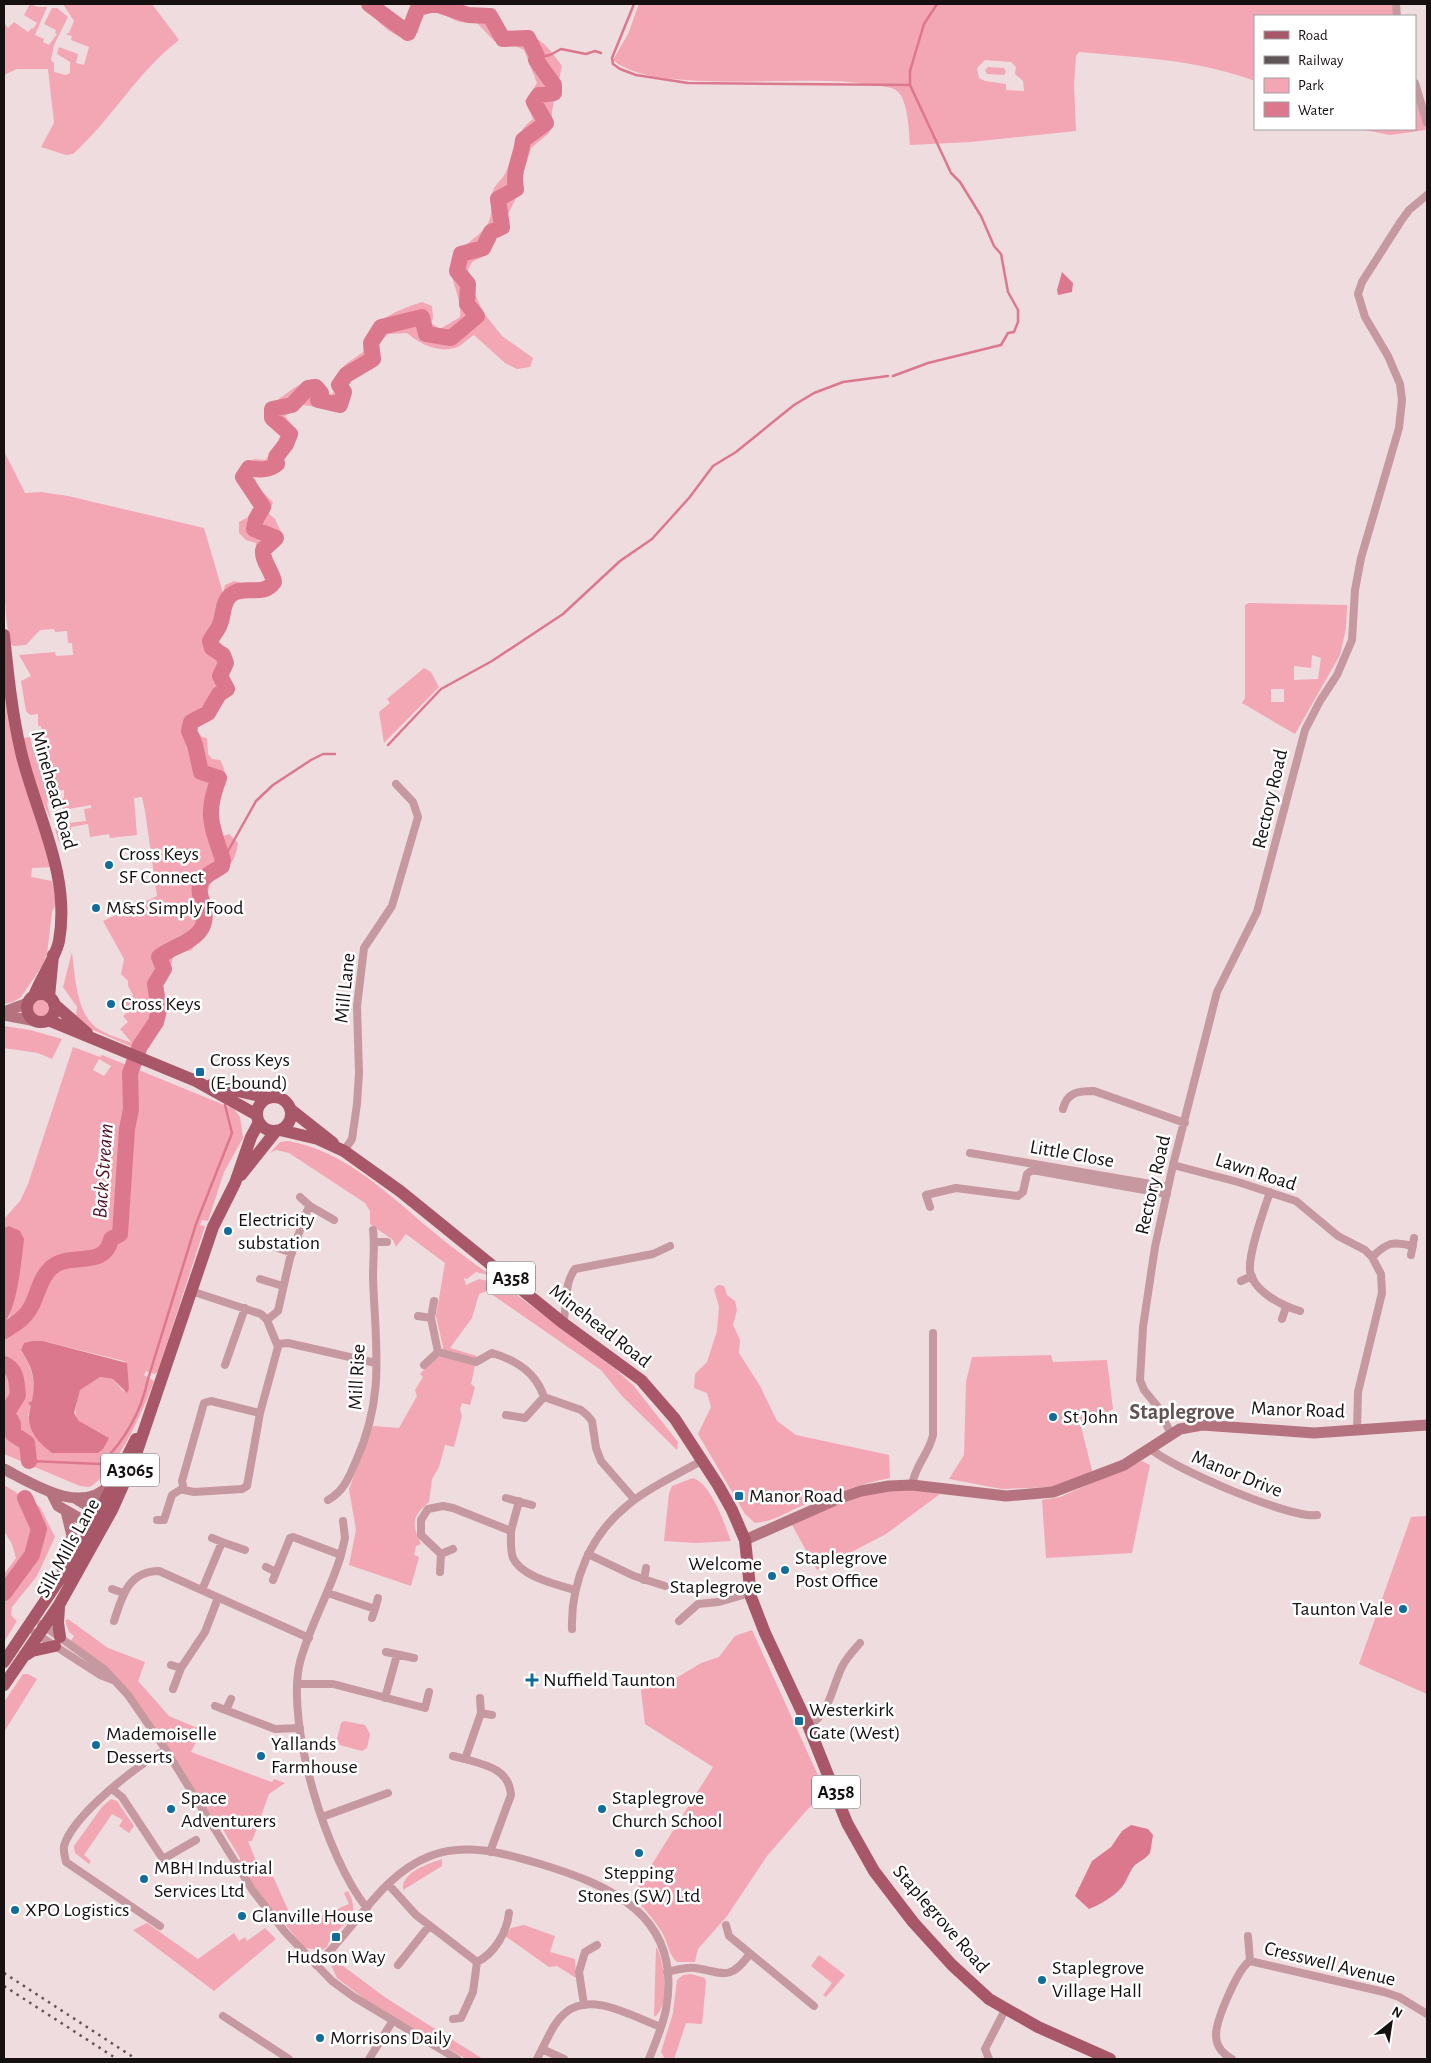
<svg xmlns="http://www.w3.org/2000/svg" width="1431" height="2063" viewBox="0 0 1431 2063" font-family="'Alegreya Sans',sans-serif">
  <rect width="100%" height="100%" fill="#efdcdf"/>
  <path fill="#f3a6b4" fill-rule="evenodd" d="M30 4 38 7H47L35 35 44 39 43 42 49 45 57 34 55 33 56 30 44 24 52 8H57L68 17 54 45 51 60 54 63V72L66 75 70 73V62L57 54 59 47 78 54 76 63 84 65 89 47 71 40 72 36 65 34 69 33 74 21 63 4H152L179 40C137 72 112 119 73 154L66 155 41 147 54 123 48 69H17L4 75V23L8 28 14 22 28 32 32 28 33 29 37 23 24 15Z
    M362 4H378L400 24 406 22 408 10 414 4H444L469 11 487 10 503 32C536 32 543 40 562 66L552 111V127L549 133 531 148 515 200 489 254 472 262 468 270 473 290 483 312 502 336 533 358 530 367 517 369 505 363 474 335C468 338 461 347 455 348 437 353 420 344 407 333L388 334 379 343C380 372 361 364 349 379 345 384 346 401 342 410L302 405 285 416 298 433C291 445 283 468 269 473 263 475 256 471 249 474L256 480 257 487 273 502 269 514 275 519 282 534 269 554C278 565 278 576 274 589L266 594 233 598 221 632 216 637C230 654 227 658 227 679L231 683 230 695 210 715 197 721 195 728 202 737 207 738 208 754 212 759 220 760C233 782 216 788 215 809 215 818 220 828 221 837L229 834 238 843C234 873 221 864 211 883 205 894 210 903 208 914 206 927 197 939 192 950L174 954 167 980 160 989C161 1010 160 1029 149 1048L134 1044 132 1047 91 1029 76 1016 77 1007 63 987 72 952C75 975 76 1017 100 1030 110 1036 122 1039 132 1043L120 1029 128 1022 123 1016 128 1012 122 1005 133 995 128 986V981L121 974 124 959 103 921 157 896 145 811 142 797 134 798 137 835 110 838 109 834 90 837 88 824 71 827V830L65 832 59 842 55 829 69 827V823L86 821 84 809 91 808V805L63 810 62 801 55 800 64 798V790L50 791 47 804 51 820 36 788 23 738 30 737 34 753 39 752 38 745 46 744 44 737 38 738V735L43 734 41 726H38V714L30 715 26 711 21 681 31 676 19 655 55 652 56 656 73 655 72 643H68L67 631 55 632 54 629 40 630 26 645 13 646C0 633 4 479 4 451L25 493 41 492 68 496 204 528 223 593 225 585 234 581 245 584 267 581 269 576 266 570 258 565 256 543 246 540 239 533V522L254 514 256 505 240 486 245 462 255 459 265 460 275 448 281 434 268 425 265 412C273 402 300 382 312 379L323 392 331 395 336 390C331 370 350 362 363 352 364 323 399 309 422 302L432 306 433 318 431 323 440 329 460 317C462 298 450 280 451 268 454 245 481 240 489 221 493 212 490 201 493 191 495 184 503 179 506 172 514 152 514 133 533 119L525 101 537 83 524 50 511 44 494 41 475 21C449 29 444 3 422 12L418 32 412 39C390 38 376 19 362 4Z
    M639 4H1392L1394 16H1255V81C1195 59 1141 58 1079 52L1076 56 1074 85 1076 131 971 142 910 145C909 132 908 99 897 91 891 86 878 86 871 85 811 72 655 97 613 60L628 34ZM985 60 1011 62 1016 67 1015 74 1023 81 1024 91 1006 90V84L985 81 979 78 977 68Z
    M988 67 1004 68 1006 72 1004 75 987 74 985 70Z
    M1415 95 1426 130 1390 135 1359 129H1415Z
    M1249 603 1347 605 1346 628 1340 655 1295 734 1242 703 1245 698V605ZM1312 655 1321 658 1318 679 1294 680V666L1311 668ZM1271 689H1284V702H1271Z
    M424 668 431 672 439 687 384 743 379 712 390 703 387 699Z
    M4 672 53 867 32 868 31 877 52 881 56 904 52 912 47 954 42 966 21 997 13 1002 4 1004Z
    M33 1008a8 8 0 1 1 16 0a8 8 0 1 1-16 0Z
    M4 1026 30 1030 62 1039 52 1059 38 1053 4 1048Z
    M73 1047 100 1057 102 1055 234 1109 240 1117 243 1138 224 1172 208 1221 202 1220 200 1225 205 1226 158 1371 155 1374 146 1371 144 1375 154 1381C143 1411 117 1470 90 1487L80 1486 4 1454V1323L9 1318 23 1248 9 1226 4 1228V1219L20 1201 28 1184ZM99 1059 111 1066 104 1076 93 1070ZM32 1341H43L124 1361 127 1363 124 1392 113 1379 100 1377 80 1389C70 1421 77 1425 106 1436L28 1416C37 1388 36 1374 21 1350Z
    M288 1141C345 1151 388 1194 431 1230 451 1247 472 1262 492 1276L476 1272 467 1279 464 1278 466 1285 479 1279 502 1284 614 1368 633 1385 678 1442 677 1450 622 1396 601 1370 487 1291 479 1294 472 1318 450 1348 477 1356 471 1384 475 1387 470 1405 462 1403 460 1409 462 1416 454 1447 445 1445 439 1467 432 1479 429 1502C411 1517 412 1524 421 1544L416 1546 414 1555 419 1557 411 1586 349 1565 356 1530 349 1489 373 1426 399 1428 417 1396 415 1390 423 1377 420 1374 431 1362 441 1356 443 1347 436 1316 445 1263 406 1234 396 1247 393 1240 370 1224V1211L365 1203 289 1153 276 1150 270 1153 280 1142Z
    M718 1285 724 1286 727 1295 735 1301 737 1310 733 1325 740 1340 739 1353 760 1386 777 1421 796 1435 889 1455 890 1478C861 1484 837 1492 809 1503 789 1510 777 1521 755 1523L745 1514 698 1434 711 1407 707 1393 694 1388 695 1374 707 1362 717 1331 719 1307 714 1289Z
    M1051 1355 1053 1362 1107 1360 1113 1409 1081 1426 1093 1475 1052 1487 1002 1489 949 1479 964 1455 966 1382 972 1357Z
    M1142 1461 1150 1465 1132 1553 1046 1558 1042 1500 1060 1497Z
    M693 1478C712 1485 724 1523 731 1541L696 1543 664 1541 669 1493 672 1486Z
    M4 1485 40 1507 55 1537 37 1576 12 1607 11 1615 17 1621 4 1642V1574L16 1558 12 1544 4 1531Z
    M905 1489 940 1494 886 1534 817 1570 792 1525 858 1495Z
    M1427 1516V1694L1359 1664 1411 1517Z
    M68 1619 108 1648 145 1662 138 1681 169 1716 202 1730 191 1752 266 1780 272 1782 274 1779 285 1783 269 1794 252 1841H248L260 1871 266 1874 271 1872 289 1912 295 1915 300 1925 349 1904 344 1893 348 1891C365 1922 334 1924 327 1947L322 1950 305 1948 260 1895 239 1861 240 1858 219 1823 215 1822C170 1750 141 1692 71 1641L74 1636 69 1632 65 1621Z
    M752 1630 826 1793 807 1810 767 1856 727 1916 698 1949 695 1962H677C669 1955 668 1944 663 1934 654 1919 644 1908 632 1896L713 1767 645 1724 641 1690 678 1677 701 1663 719 1657 735 1636Z
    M23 1674H28L37 1679 4 1732V1702Z
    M344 1721 365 1725 370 1734 367 1748 362 1751 340 1745 337 1739 341 1723Z
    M111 1799 117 1801 134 1826 129 1833 119 1826 123 1820 112 1814 84 1855 91 1861 89 1864 75 1853 74 1846 102 1807Z
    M442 1859V1866L403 1890C401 1872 428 1864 442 1859Z
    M147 1923 198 1959 234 1933 239 1941 245 1937 247 1941 265 1928 276 1939 214 1991 133 1930Z
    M524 1925 555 1936 550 1952 575 1959 576 1978 557 1966 549 1967 505 1936 511 1928Z
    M656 1947C665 1960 670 2009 654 2017Z
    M819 1955 845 1975 826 1997 823 1995 832 1983 811 1966Z
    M331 1957 386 1998 483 2059H466L366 2000 337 1978 330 1963Z
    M691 1974 705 1978 706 1982 702 2024 686 2023 674 2059H665L661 2052 673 2013 677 1980 683 1975Z"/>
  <path fill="#dc788d" d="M1062 272 1073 283 1072 292 1058 295 1057 290Z
    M9 1226 20 1231 24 1239C22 1258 17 1310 4 1323V1228Z
    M32 1341H43L127 1363 129 1389 127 1393 113 1379 100 1377 80 1390 74 1413 79 1421 109 1438 103 1449 98 1453H52C36 1441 24 1427 31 1406L28 1403 32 1401C36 1378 33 1369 21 1350L24 1343Z
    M1131 1825 1148 1829 1153 1835 1150 1853C1146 1859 1139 1861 1134 1866 1129 1872 1127 1881 1122 1887 1115 1896 1099 1905 1089 1909L1075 1896 1092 1861 1111 1847 1122 1831Z"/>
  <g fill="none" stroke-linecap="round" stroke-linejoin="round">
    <path stroke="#dc788d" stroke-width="2.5" d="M634 4 612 58 613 64 620 69 636 75 688 83 910 85
      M537 58 550 55 561 49 586 54 595 51 601 53
      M893 376 928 363 1001 345 1008 333 1014 332 1018 322V310L1008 292 1001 254 994 246 981 216 960 182 951 173 910 85V71L924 24 937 4
      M388 745 441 689 492 661 563 614 620 561 652 539 689 498 713 466 736 452 794 405 814 393 843 382 888 376
      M223 860 256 801 273 785 311 760 323 754H335
      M29 1461 101 1464C125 1440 141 1413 148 1379L196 1224 232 1133 225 1105"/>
    <path stroke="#dc788d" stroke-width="16" d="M4 1331C15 1324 26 1318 32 1305 38 1293 40 1278 51 1268 69 1251 105 1270 111 1239L120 1234 127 1129 131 1109 130 1073 140 1046 156 1022 159 1010 155 984 164 969 159 957C171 947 189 944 199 932 215 911 191 894 203 879 207 874 217 870 222 866L223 860C211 824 205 814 219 778L201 772 195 745 189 731 191 722 208 713 219 694 227 689 220 676 226 663 223 655 212 648 210 641C213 635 218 630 220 624 224 615 222 602 231 595 244 584 263 598 274 582 272 570 262 562 263 550L276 538 254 529 256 519 263 507 243 477 249 468C259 470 268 471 277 464L276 457 286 444 290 434 272 418V409L292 405 308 388 316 387 321 393 318 400 340 405 344 392 339 385 346 375 373 359 371 343 381 327 422 317 426 334 451 338 477 316 467 304 468 284 457 271 461 254 483 248 491 232 502 227 498 199 516 189C512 170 521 159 523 140L546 123 534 102 539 95 554 93V85L536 60 537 56 528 38 503 39 490 16 468 15 435 4 418 8 408 33 369 4
      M4 1364C18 1371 16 1381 18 1395L7 1413 13 1424V1434L27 1443 29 1461
      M4 1593 32 1555 39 1529 25 1498"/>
    <path stroke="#c6989f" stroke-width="8" d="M1396 4 1397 16
      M1415 83 1427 123
      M1063 1109C1067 1092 1078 1091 1094 1091L1185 1123
      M344 1151 352 1139 357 1104 359 1073 357 1006 364 948 392 906 418 817 413 802 396 784
      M970 1153 1168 1187
      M1173 1165 1238 1182 1296 1201 1338 1236 1365 1250 1372 1257 1381 1274 1382 1293 1358 1392 1357 1431
      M1270 1192C1264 1210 1248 1253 1250 1271 1253 1291 1282 1306 1300 1311
      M300 1197 310 1206
      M930 1207 926 1195 956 1188 1018 1196 1023 1192 1027 1174 1032 1170 1167 1194
      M375 1242H387
      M264 1243 292 1253
      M1411 1255 1414 1238
      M1372 1257C1388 1242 1392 1241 1413 1246
      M260 1279 283 1286
      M1241 1281 1252 1276
      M191 1291 261 1314 267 1320 278 1347 260 1413 247 1486 242 1489 194 1492 184 1490 182 1481 204 1403 211 1401 260 1413
      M434 1301 431 1318 438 1352 476 1362 492 1353C516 1360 536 1372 544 1397L581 1410 587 1415 592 1421 596 1448 601 1461 634 1499
      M418 1316 431 1318
      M1282 1319 1286 1307
      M267 1320 278 1311 290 1258 307 1211 310 1206 334 1220
      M563 1323C568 1305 563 1285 575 1269L653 1254 670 1246
      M277 1344 288 1343 376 1363
      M225 1365 245 1308
      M424 1365 438 1352
      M506 1415 525 1418 544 1397
      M1171 1434 1158 1407 1144 1390 1140 1380 1143 1327 1155 1247 1173 1165 1217 992 1257 912 1305 730 1320 701 1337 675 1352 640 1355 590 1361 558 1399 428 1402 400 1400 384 1388 356 1365 317 1358 294 1362 282 1401 221 1409 210 1427 195
      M1151 1449C1172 1468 1290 1519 1317 1515
      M912 1485C915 1465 929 1454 933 1435V1333
      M506 1498 532 1505
      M328 1500C344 1491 349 1477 356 1461 386 1395 375 1345 373 1276 373 1261 375 1246 373 1230
      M157 1520H164L172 1495 183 1488
      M511 1531 519 1501
      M212 1538 222 1542
      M453 1549 441 1554 421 1535V1520L428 1509 443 1506 453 1508 511 1531C511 1539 510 1550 513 1558 522 1577 556 1584 574 1590
      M588 1554 634 1576 665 1586
      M341 1555 345 1538 343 1521
      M266 1567 276 1572
      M440 1572 441 1554
      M273 1580 290 1538 293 1537 341 1555C330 1592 310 1625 300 1662 285 1723 327 1860 367 1908
      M644 1580 646 1568
      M112 1589 123 1593
      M202 1590 222 1542 245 1550
      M328 1593 375 1609 378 1598
      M372 1618 375 1609
      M114 1621C122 1597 128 1571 159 1571L309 1638
      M679 1621 698 1604 719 1602 750 1593
      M41 1624 104 1669 128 1695 166 1750 253 1891 285 1932 332 1981 354 1997 457 2059
      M572 1629C571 1603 576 1582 586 1559 611 1504 653 1488 703 1460
      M35 1633 100 1675 113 1680
      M386 1652 414 1658
      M171 1665 181 1668
      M297 1684H333L425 1708 429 1692
      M173 1689 181 1668 205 1632 218 1598
      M385 1698 397 1655
      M215 1706 275 1729 300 1728
      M226 1710 231 1699
      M481 1713 492 1715
      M808 1725C830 1716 832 1685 843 1665 847 1657 854 1650 860 1643
      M453 1756 465 1759 481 1713 480 1698
      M465 1759C486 1765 509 1769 511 1795L490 1852
      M112 1789 122 1797 163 1859 196 1840
      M322 1817 388 1793
      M388 1884 416 1915 477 1962C495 1953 507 1932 509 1913
      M726 1925 729 1936 814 2006
      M160 1926 66 1862C65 1857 63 1851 64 1846 73 1815 138 1764 166 1750
      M1248 1936 1250 1961
      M316 1965C355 1930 379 1876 430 1856 464 1842 504 1853 537 1863 611 1885 683 1916 666 2009 663 2026 655 2043 649 2059
      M398 1965 429 1926
      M667 1972C675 1970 686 1967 695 1968 723 1972 729 1982 749 1955
      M584 2005 579 1972 585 1952 597 1945
      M223 2016 289 2059
      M453 2019 461 2018 473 1992 477 1962
      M369 2059 392 2022
      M537 2059 542 2049
      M564 2059 542 2049C549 2036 554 2022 565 2013 591 1990 635 2018 661 2027
      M989 2059 985 2049 1005 2010
      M1232 2059C1223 2054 1216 2046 1216 2035 1216 2020 1238 1968 1250 1961L1384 1992 1399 1997 1427 2014"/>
    <path stroke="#b57380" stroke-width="11" d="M4 1012 28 1003
      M4 1015 36 1021
      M4 1469C33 1484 83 1517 110 1484
      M52 1494 58 1506 100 1530
      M75 1498 106 1517
      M745 1540 840 1498 861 1491 889 1486 912 1485 1006 1496 1053 1492 1124 1465 1180 1429 1202 1425 1314 1433 1427 1425
      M62 1569 72 1536 66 1511"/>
    <path stroke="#a85769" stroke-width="12" d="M4 635C8 674 12 714 21 752 36 815 71 874 59 941 56 957 40 979 34 996
      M27 1008a14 14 0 1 1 28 0a14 14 0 1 1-28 0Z
      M49 997 53 955
      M54 1004 87 1033
      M48 1020 196 1081 257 1115
      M211 1085 269 1098
      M257 1114a17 17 0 1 1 34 0a17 17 0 1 1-34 0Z
      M290 1109 333 1143
      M280 1130 318 1139 344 1151 400 1191 563 1323 641 1380 675 1419 718 1485 732 1510 745 1540 751 1597 765 1633 808 1725 847 1823 874 1871 913 1922 952 1965 989 1999 1038 2027 1110 2059
      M241 1175 276 1131
      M59 1607 58 1623 60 1637
      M26 1655 32 1651 55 1646
      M4 1662 82 1546 136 1439
      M4 1685 59 1605 112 1510 133 1463 213 1227 235 1183 251 1137 259 1122"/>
    <path stroke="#5f5556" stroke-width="2.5" stroke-dasharray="2.5 5" stroke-linecap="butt" d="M4 1973 136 2059
      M4 1986 117 2059"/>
  </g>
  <g fill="#126c9b" stroke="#fff" stroke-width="2">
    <circle cx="109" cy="865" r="5"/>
    <circle cx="96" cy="908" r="5"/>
    <circle cx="111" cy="1004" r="5"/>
    <rect x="195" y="1067" width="10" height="10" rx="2.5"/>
    <circle cx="228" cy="1231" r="5"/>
    <circle cx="1053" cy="1417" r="5"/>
    <rect x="734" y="1491" width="10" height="10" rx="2.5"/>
    <circle cx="785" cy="1570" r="5"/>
    <circle cx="772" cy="1576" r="5"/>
    <circle cx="1403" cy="1609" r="5"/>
    <path d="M529.5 1672.5h5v5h5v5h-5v5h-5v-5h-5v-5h5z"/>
    <rect x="794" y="1716" width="10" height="10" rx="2.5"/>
    <circle cx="96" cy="1745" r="5"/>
    <circle cx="261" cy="1756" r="5"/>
    <circle cx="171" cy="1809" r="5"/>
    <circle cx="602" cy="1809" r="5"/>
    <circle cx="639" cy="1853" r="5"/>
    <circle cx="144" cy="1879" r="5"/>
    <circle cx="15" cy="1910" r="5"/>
    <circle cx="242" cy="1916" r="5"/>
    <rect x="331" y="1932" width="10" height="10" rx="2.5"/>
    <circle cx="1042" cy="1980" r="5"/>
    <circle cx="320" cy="2038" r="5"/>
  </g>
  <g text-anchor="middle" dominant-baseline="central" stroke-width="5" stroke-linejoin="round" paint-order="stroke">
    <g fill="#fff" stroke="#5c5858" stroke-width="1">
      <rect x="487" y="1261.5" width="48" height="33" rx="4"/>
      <rect x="101" y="1453.5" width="58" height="33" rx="4"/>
      <rect x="812" y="1775.5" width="48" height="33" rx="4"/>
    </g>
    <g font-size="19" font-weight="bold" fill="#161011">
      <text x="511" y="1278">A358</text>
      <text x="130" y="1470">A3065</text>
      <text x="836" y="1792">A358</text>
    </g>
    <g font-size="20" fill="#161011" stroke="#fff">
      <text transform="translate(54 790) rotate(74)">Minehead Road</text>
      <text transform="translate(1270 799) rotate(-77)">Rectory Road</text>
      <text transform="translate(345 988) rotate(-84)">Mill Lane</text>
      <text transform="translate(1072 1154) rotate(10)">Little Close</text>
      <text transform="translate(1256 1172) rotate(18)">Lawn Road</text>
      <text transform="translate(1153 1185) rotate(-77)">Rectory Road</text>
      <text transform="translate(600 1326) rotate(38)">Minehead Road</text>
      <text transform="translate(357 1377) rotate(-87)">Mill Rise</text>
      <text transform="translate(1298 1410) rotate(2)">Manor Road</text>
      <text transform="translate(1237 1474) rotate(22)">Manor Drive</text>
      <text transform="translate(68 1548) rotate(-61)">Silk Mills Lane</text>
      <text transform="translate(941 1919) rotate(49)">Staplegrove Road</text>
      <text transform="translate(1330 1964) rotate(14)">Cresswell Avenue</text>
    </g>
    <g font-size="20" fill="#161011" stroke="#fff" text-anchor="start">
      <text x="119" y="854">Cross Keys<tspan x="119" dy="23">SF Connect</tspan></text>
      <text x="106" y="908">M&amp;S Simply Food</text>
      <text x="121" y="1004">Cross Keys</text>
      <text x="210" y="1060">Cross Keys<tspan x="210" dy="23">(E-bound)</tspan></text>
      <text x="238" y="1220">Electricity<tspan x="238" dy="23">substation</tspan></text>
      <text x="1063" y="1417">St John</text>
      <text x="749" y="1496">Manor Road</text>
      <text x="795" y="1558">Staplegrove<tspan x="795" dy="23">Post Office</tspan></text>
      <text x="762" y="1564" text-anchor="end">Welcome<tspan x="762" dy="23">Staplegrove</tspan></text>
      <text x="1393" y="1609" text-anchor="end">Taunton Vale</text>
      <text x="543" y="1680">Nuffield Taunton</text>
      <text x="809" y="1710">Westerkirk<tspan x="809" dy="23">Gate (West)</tspan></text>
      <text x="106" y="1734">Mademoiselle<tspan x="106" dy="23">Desserts</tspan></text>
      <text x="271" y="1744">Yallands<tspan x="271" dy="23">Farmhouse</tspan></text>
      <text x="181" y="1798">Space<tspan x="181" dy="23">Adventurers</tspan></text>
      <text x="612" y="1798">Staplegrove<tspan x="612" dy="23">Church School</tspan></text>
      <text x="154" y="1868">MBH Industrial<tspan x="154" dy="23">Services Ltd</tspan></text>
      <text x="639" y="1873" text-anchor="middle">Stepping<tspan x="639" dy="23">Stones (SW) Ltd</tspan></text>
      <text x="25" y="1910">XPO Logistics</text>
      <text x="252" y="1916">Glanville House</text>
      <text x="336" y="1957" text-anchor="middle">Hudson Way</text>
      <text x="1052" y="1968">Staplegrove<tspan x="1052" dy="23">Village Hall</tspan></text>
      <text x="330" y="2038">Morrisons Daily</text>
    </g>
    <g font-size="21" font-style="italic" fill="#511225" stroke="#fff">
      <text transform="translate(103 1171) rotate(-86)">Back Stream</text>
    </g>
    <g font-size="22" font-weight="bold" fill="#635355" stroke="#fff">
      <text x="1182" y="1412">Staplegrove</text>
    </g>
  </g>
  <rect width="1431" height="2063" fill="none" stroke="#161011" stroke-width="10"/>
  <rect x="1254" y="15" width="162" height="115" fill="#ffffff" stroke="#a29fa0"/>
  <rect x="1264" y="31" width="25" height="8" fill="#a85769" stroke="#a29fa0"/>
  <text x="1298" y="40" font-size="15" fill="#161011">Road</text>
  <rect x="1264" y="56" width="25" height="8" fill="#5f5556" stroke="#a29fa0"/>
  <text x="1298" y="65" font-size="15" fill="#161011">Railway</text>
  <rect x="1264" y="78" width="25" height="15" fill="#f3a6b4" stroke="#a29fa0"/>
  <text x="1298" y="90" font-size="15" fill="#161011">Park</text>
  <rect x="1264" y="102" width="25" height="15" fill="#dc788d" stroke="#a29fa0"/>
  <text x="1298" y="115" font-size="15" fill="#161011">Water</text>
  <g transform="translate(1391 2023) rotate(30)" stroke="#ffffff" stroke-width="4" paint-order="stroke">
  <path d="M0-4L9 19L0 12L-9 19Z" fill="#161011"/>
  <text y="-8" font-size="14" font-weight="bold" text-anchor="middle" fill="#161011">N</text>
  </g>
</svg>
